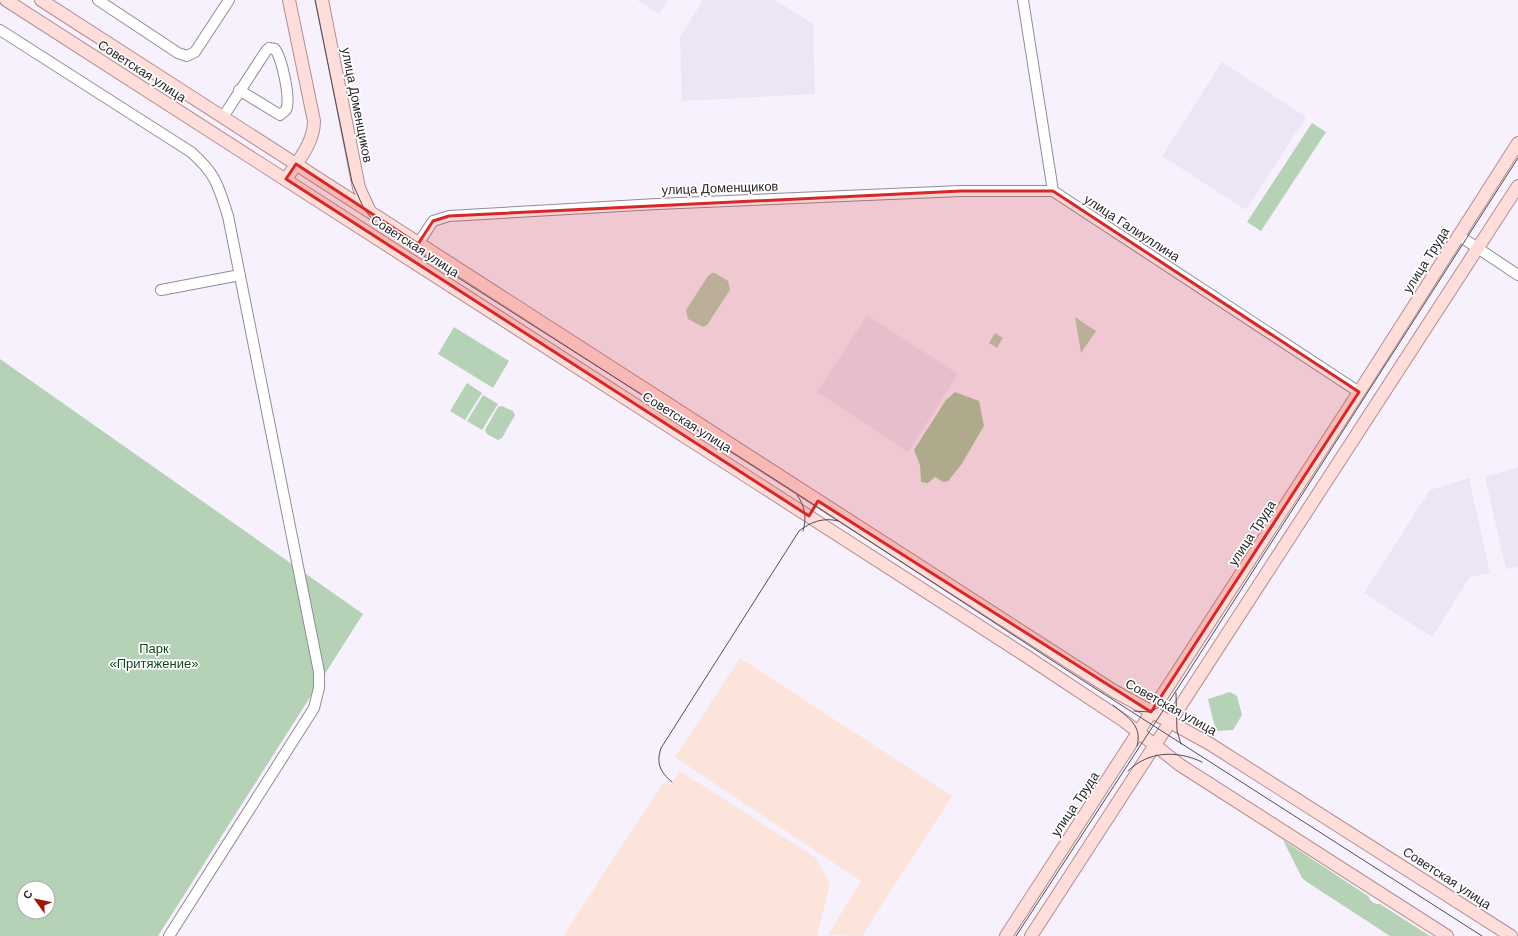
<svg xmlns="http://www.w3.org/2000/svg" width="1518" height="936" viewBox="0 0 1518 936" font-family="Helvetica,sans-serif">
  <rect width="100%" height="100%" fill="#f7f1fd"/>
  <path fill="#ede4f6" d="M637 0H668L659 14Z
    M703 0H775L813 24 815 94 682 101 680 37Z
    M1222 62 1306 117 1246 210 1162 156Z
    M867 315 958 374 908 452 817 392Z
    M1518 467V567L1506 569 1485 477Z
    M1469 478 1490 573 1470 577 1432 637 1364 593 1430 490Z"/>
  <path fill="#fce4da" d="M740 658 952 796 862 936 828 935 861 881 675 757Z
    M680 771 816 858 830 884 817 936H563L663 783 670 785Z"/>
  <path fill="#b5d1b6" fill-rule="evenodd" d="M1312 123 1326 132 1261 231 1247 222Z
    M712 273H715L728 281 730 290 707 325 703 327 688 319 686 310 708 276Z
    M1075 317 1096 331 1081 353Z
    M454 327 509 361 493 388 438 354Z
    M995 333 1003 338 997 348 989 343Z
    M0 359 363 614 158 936H0ZM24 888H48V912H24Z
    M467 383 482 393 465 420 450 411Z
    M483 395 498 404 482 430 467 421Z
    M502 406 513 411 515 415 502 438 498 440 487 434 485 430 498 407Z
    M1230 692 1237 696 1242 715 1233 730 1216 731 1208 699Z
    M1283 840 1368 896C1371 902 1373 904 1380 904L1430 936H1390L1307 882 1302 878Z"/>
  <path fill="#a5cba6" d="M955 392 979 401 984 426 961 465 948 481 943 482 935 477 928 483 921 482 920 465 914 450 946 400Z"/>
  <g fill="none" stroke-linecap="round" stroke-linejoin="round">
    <defs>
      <path id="minor" d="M98 0 178 53 187 56 195 52 229 0
        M1023 0 1053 191 1359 392
        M0 30 191 152C216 174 218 185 228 216L319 672V688L314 708 169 936
        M223 117 266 51 269 48 275 49C282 59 291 99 286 110L280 115 239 90
        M1458 235 1518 275
        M418 244 433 221 449 216 657 204 961 191H1053
        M161 290 240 275"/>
      <path id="major" d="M6 0 1026 656 1124 721 1180 765 1447 936
        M41 0 1114 691 1210 744 1511 936
        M322 0 359 188 370 212
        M286 179C298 161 314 143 314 121L289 0
        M1006 936 1359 392 1518 143
        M1031 936 1518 186"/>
    </defs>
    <use href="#minor" stroke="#928c97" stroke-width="12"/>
    <use href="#major" stroke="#b38e8c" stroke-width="14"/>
    <use href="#minor" stroke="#fff" stroke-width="10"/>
    <use href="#major" stroke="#ffddda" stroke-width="12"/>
    <path stroke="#514d53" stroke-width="1" d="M315 0 352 182 364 209 380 228 793 491 1079 678 1482 936
      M797 495C805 506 807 518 803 531
      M1176 693 1177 731 1181 744
      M1113 705C1127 717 1143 725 1137 746
      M1134 711 1150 712 1166 703
      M1128 771C1148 751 1177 750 1202 762
      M672 782C660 772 656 763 661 748L799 531C810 522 824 517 838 521
      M1016 936 1187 674 1518 158"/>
  </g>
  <path fill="#d62828" fill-opacity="0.2" stroke="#d62828" stroke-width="3" stroke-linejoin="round" d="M296 164 418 244 433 221 449 216 961 191H1053L1359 392 1151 712 818 501 809 516 286 179Z"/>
  <g text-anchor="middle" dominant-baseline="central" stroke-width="3.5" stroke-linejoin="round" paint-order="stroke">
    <g font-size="13" fill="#272429" stroke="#fff">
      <text transform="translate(142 71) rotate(33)">Советская улица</text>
      <text transform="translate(357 105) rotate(79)">улица Доменщиков</text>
      <text transform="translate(720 188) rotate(-2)">улица Доменщиков</text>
      <text transform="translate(1132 228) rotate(33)">улица Галиуллина</text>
      <text transform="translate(415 246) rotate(33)">Советская улица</text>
      <text transform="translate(1426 260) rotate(-58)">улица Труда</text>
      <text transform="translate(687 422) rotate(32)">Советская улица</text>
      <text transform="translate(1252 533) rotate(-57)">улица Труда</text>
      <text transform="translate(1171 707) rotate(29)">Советская улица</text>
      <text transform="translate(1075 804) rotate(-56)">улица Труда</text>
      <text transform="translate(1447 878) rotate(33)">Советская улица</text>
    </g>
    <g font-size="13" fill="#104819" stroke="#fff">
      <text x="154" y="648">Парк<tspan x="154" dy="15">«Притяжение»</tspan></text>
    </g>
  </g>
  <g transform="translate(36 900) rotate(303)"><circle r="19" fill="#ffffff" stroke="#a9a7a9"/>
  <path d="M0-3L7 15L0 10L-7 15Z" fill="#a51300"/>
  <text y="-6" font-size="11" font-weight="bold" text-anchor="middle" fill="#272429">С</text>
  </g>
</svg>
